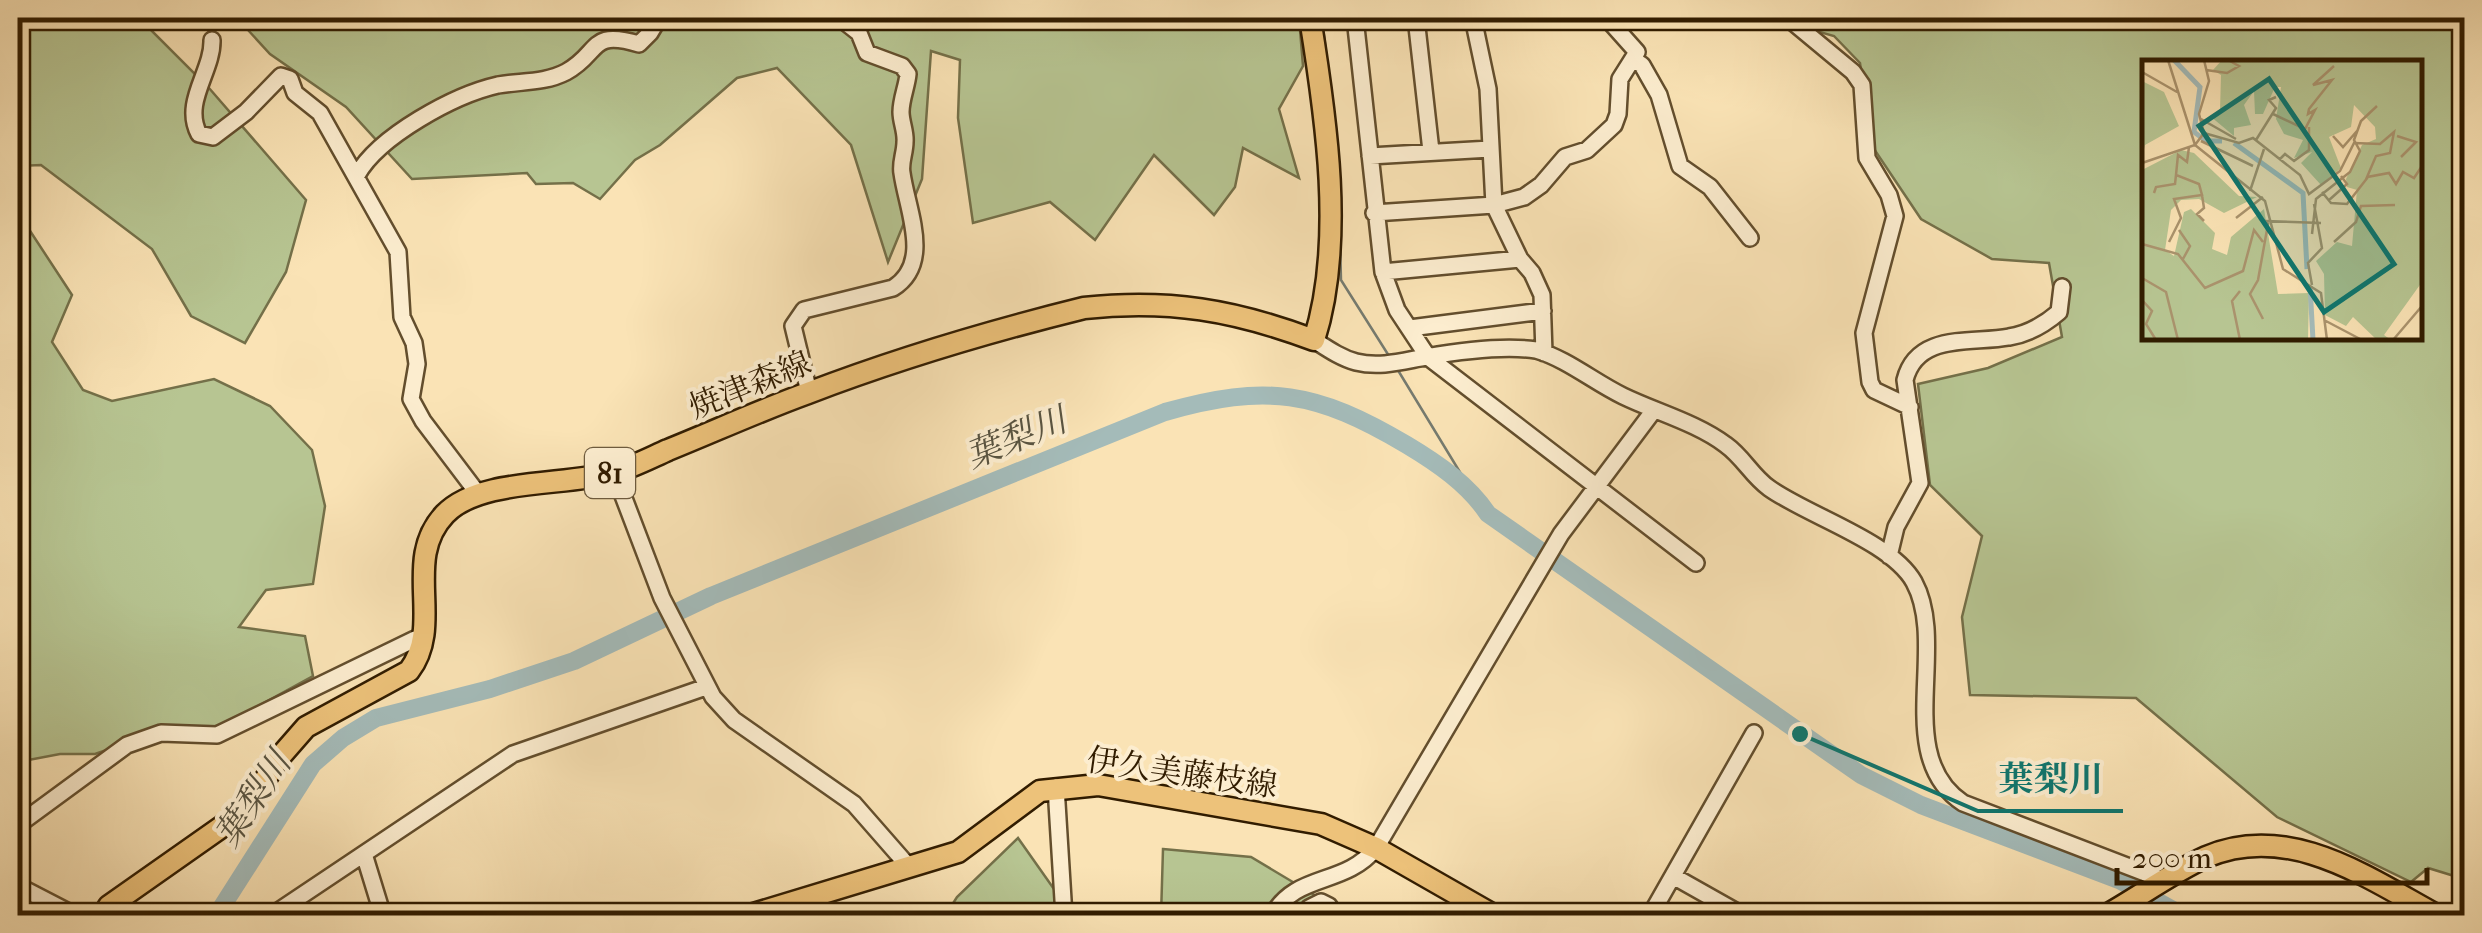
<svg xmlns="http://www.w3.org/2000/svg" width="2482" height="933" viewBox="0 0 2482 933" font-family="'IM FELL French Canon','Noto Serif JP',serif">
  <rect width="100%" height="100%" fill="#fae3b5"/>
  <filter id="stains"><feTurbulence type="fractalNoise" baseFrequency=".002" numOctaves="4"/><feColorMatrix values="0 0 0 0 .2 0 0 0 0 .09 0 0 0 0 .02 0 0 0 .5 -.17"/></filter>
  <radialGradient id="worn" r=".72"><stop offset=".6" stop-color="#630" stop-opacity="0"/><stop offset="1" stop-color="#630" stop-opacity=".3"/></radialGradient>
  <path fill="#b7c592" stroke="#747049" stroke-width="2.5" fill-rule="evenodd" d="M18 18H139L209 88 306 200 286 272 245 343 191 316 152 249 41 165 18 166Z
    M237 18H1299L1303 66 1279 109 1299 178 1243 148 1235 187 1214 215 1154 155 1095 240 1050 202 973 223 958 118 960 60 931 51 922 179 888 262 851 145 777 68 737 78 660 145 635 160 600 199 573 183 536 184 527 173 412 179 346 107 270 54Z
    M1739 18H2464V879L2428 868 2411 882 2277 817 2136 698 1970 695 1962 617 1982 536 1930 485 1918 384 1988 368 2062 337 2049 263 1992 259 1921 219 1872 146 1860 63 1834 36 1792 24ZM2144 62H2420V338H2144Z
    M18 182 19 214 72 295 52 342 83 390 112 401 214 379 270 406 312 450 325 506 313 584 266 590 239 627 305 636 313 676 215 730 121 745 95 754H60L18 762Z
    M1018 838 1061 899 1056 915 945 916 957 897Z
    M1163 849 1251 857 1348 915 1161 916Z"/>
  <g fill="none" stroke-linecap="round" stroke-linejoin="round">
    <path stroke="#767b6f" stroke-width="2.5" d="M1322 18 1338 155
      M1340 238 1341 280 1389 356
      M1396 367 1472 492"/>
    <path stroke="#a4bbb9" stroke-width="18" d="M216 916 313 764 343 738 376 718 490 689 574 661 711 596 1165 412C1267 383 1316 391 1407 445 1437 463 1468 484 1488 514L1861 775 1921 805 2119 880 2184 916"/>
    <defs>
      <path id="minor" d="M1355 18 1383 272 1397 310 1428 357 1696 563
        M1416 18 1431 151
        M1473 18 1488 89 1494 205 1520 259 1532 273 1542 295 1544 353
        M1788 18 1853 72 1862 85 1867 158 1889 195 1895 216 1864 333 1870 382 1874 390 1910 407
        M212 40C213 71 182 102 199 134L213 137 246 112 281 76 290 79 295 93 320 113 398 252 402 317 414 343 417 364 411 399 423 421 479 495
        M1633 59 1642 65 1659 95 1680 166 1710 187 1750 238
        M1370 156 1490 149
        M357 175C379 136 454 95 498 85 521 81 545 83 566 72 601 53 588 29 639 44L650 33 659 18
        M1374 213 1494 205 1524 197 1541 185 1565 157 1587 150 1614 125 1618 114 1620 79 1637 52 1612 24 1614 18
        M1383 272 1520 259
        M1410 328 1543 311
        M1314 340C1328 349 1341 358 1356 362 1380 368 1403 361 1426 357 1460 351 1502 345 1536 350 1567 359 1594 382 1623 396 1656 412 1697 423 1726 445 1743 457 1752 476 1769 488 1808 516 1891 541 1914 582 1949 646 1892 756 1963 803L2166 881
        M809 392 793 326 804 310 893 288C933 263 907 210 902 173 900 163 905 153 905 142 906 132 901 122 901 112 901 99 907 86 908 74L902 66 867 53 859 33 840 18
        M614 472 662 598 713 697 734 720 854 804 910 868
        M1889 556 1896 527 1920 483 1905 380C1917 332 1972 344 2009 337 2028 334 2045 324 2059 312L2062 287
        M1056 787 1064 916
        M18 825 127 745 161 733 217 735 415 639 424 641
        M364 854 383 916
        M1673 876 1744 916
        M18 886 76 916
        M271 916 513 754 706 687
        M1272 916C1296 872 1344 887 1376 848L1561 534 1654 410
        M1304 916 1309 908 1321 902 1329 906 1335 916
        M1650 916 1754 733"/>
      <path id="major" d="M103 916 109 906 247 809 278 759 306 727 409 671C445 624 401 560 445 514 480 478 564 486 612 473 631 468 650 458 668 450 715 431 761 410 808 393 897 359 991 331 1084 308 1169 299 1234 310 1314 340 1345 243 1326 117 1310 18
        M747 916 958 852 1040 791 1098 785 1321 824 1376 848 1495 916
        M2105 916C2139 897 2171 873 2206 857 2289 821 2368 878 2438 916"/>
    </defs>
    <use href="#minor" stroke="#634e2d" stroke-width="20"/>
    <use href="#major" stroke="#311c00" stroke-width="25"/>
    <use href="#minor" stroke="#fcedcf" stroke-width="15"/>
    <use href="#major" stroke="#edc27a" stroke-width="20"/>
  </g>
  <g text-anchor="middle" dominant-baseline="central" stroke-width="8" stroke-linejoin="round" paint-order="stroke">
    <rect fill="#fcedcf" stroke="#6e5b3e" stroke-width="2.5" x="585" y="448" width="50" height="50" rx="8"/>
    <g font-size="30" font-weight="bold" fill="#311c00">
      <text x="610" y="473">81</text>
    </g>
    <g font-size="32" fill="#311c00" stroke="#fcedcf">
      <text transform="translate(750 385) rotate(-22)">焼津森線</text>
      <text transform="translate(1182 773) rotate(8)">伊久美藤枝線</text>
    </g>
    <g font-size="35" font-style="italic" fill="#595441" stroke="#fcedcf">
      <text transform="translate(1016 438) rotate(-22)">葉梨川</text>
      <text transform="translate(253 799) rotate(-56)">葉梨川</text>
    </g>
  </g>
  <g transform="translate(2142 60)">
    <rect width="280" height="280" fill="#fae3b5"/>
    <path d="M80 0H280V222L242 275 249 280H235L211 257 204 266 183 255 182 214 174 201 195 182 210 186 215 130 205 127 204 119 220 85 234 79 233 67 212 45 209 67 187 77 199 108 179 125 159 103 170 92 152 98 161 80 142 74 134 59 139 27H133L121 54H113L112 31 102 45 109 65 92 68V76L68 56 78 51 79 15 71 10ZM0 21 22 32 37 66 3 85 0 97ZM39 90 52 93 97 136 115 137 82 153 57 139 39 140 29 150 23 190 32 196 42 152 49 149 73 173 70 189 85 195 89 177 122 149 136 234 167 233 166 280H0V110Z" fill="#b7c592"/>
    <path fill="none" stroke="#a4bbb9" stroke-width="5" d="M32 0 58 27 52 72 64 81H80M92 83 161 133 165 209M168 226 171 280"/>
    <path fill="none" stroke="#aa936d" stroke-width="2.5" d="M26 0 53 85M62 0 67 21 57 54 62 73M64 10 85 13 97 6 86 0M0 12 35 32M131 54 163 69 173 50 166 54 167 49 190 20 171 25 192 6M59 59 94 79M191 76 201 87 215 71M255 76 274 82 259 97M114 80 134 48 127 40 134 37M59 81 111 106M53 85 123 141 141 209 179 233 185 280M138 99 143 94 152 101 167 90V67M0 103 53 85 62 73 97 83 111 78 158 115 167 134 198 111 212 83 238 84 252 72 248 93 234 96 225 117 247 113 254 124 261 112 272 118 280 106M108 131 122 89M180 132 189 143 205 144 226 117M12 133 14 127 33 124 34 115M60 135 62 148 55 154 62 161M186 141 205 124 199 116M94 158 121 137M37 170 48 186 41 199M170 174 174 139 208 112 218 91 212 80 219 61 235 46M27 182 39 158 32 139 60 135 57 124 34 115 36 95 45 102 47 87M192 182 214 162 219 146 253 145M0 184 36 194 63 228 101 211 112 170 121 182M0 218 24 232 36 280M170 225 166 203 180 188 172 144M0 240 10 251 4 264 14 280M121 259 108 234 116 220 126 164 121 161 179 163M182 260 220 280M98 280 90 241 98 231M251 280 280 246"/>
    <path fill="#0f766e" fill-opacity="0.15" stroke="#0f766e" stroke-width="5" d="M127 19 252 204 182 252 57 66Z"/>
    <rect width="280" height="280" fill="none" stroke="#311c00" stroke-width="5"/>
  </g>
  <path fill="none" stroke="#0f766e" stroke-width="4" d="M1800 734L1978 811H2123"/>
  <circle fill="#0f766e" stroke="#fcedcf" stroke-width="4" cx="1800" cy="734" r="10"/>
  <g font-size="35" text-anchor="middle" font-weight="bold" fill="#0f766e" stroke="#fcedcf" stroke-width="8" stroke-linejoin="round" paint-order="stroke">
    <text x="2051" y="791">葉梨川</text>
  </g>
  <rect width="2482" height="933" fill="none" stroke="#fae3b5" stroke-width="60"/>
  <rect x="20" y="20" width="2442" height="893" fill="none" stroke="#311c00" stroke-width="5"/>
  <rect x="30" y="30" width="2422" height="873" fill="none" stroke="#311c00" stroke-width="2.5"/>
  <path d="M2117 868v15h310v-15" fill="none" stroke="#311c00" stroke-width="5"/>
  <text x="2132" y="868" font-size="30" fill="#311c00" stroke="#fcedcf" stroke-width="8" paint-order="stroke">200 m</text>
  <rect width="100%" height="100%" filter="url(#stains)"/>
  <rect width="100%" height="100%" fill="url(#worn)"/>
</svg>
